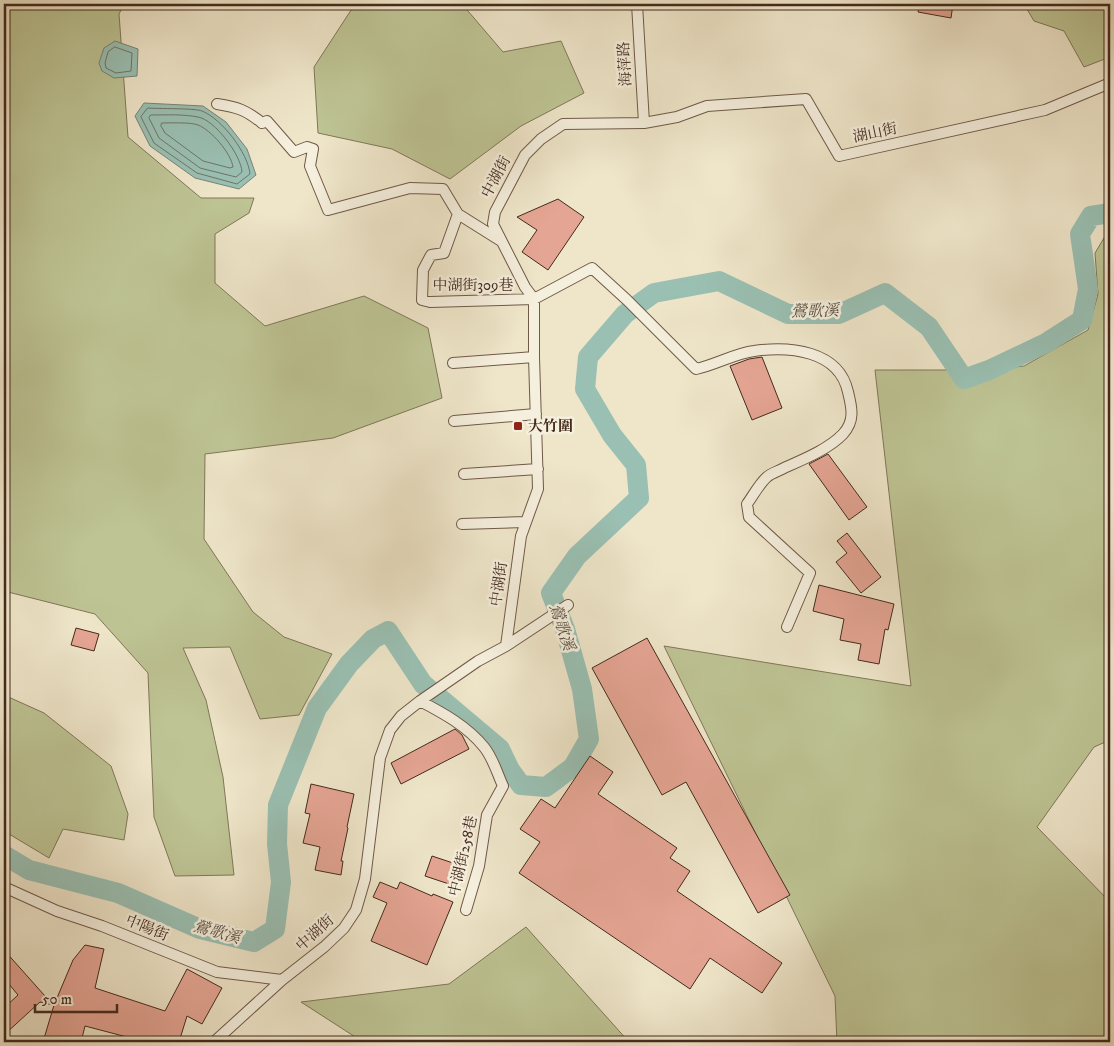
<svg xmlns="http://www.w3.org/2000/svg" width="1114" height="1046" viewBox="0 0 1114 1046" font-family="'IM FELL DW Pica','Noto Serif TC',serif">
  <rect width="100%" height="100%" fill="#efe6ca"/>
  <filter id="stains"><feTurbulence type="fractalNoise" baseFrequency=".004" numOctaves="4"/><feColorMatrix values="0 0 0 0 .2 0 0 0 0 .09 0 0 0 0 .02 0 0 0 .5 -.17"/></filter>
  <radialGradient id="worn" r=".72"><stop offset=".6" stop-color="#630" stop-opacity="0"/><stop offset="1" stop-color="#630" stop-opacity=".3"/></radialGradient>
  <path fill="#bec494" stroke="#817758" d="M4 4H124L119 14 128 137 201 198H254L249 213 215 234V283L265 326 364 296 428 328 442 398 333 438 205 454 204 539 253 612 284 637 332 654 299 715 260 719 230 647 183 648 206 700 223 777 234 875 175 876 154 817 148 673 95 614 4 591Z
    M355 4H462L503 52 561 41 584 93 521 126 450 179 392 149 318 133 314 67Z
    M1024 4H1110V57L1084 67 1064 31 1034 21Z
    M1110 228V740L1094 747 1037 827 1110 902V1042H837L835 996 664 646 911 686 875 370H989L1024 366 1088 330 1098 294 1095 253Z
    M4 695 44 713 111 766 128 814 124 840 63 829 49 858 4 831Z
    M526 927 629 1042H363L301 1002 449 984Z"/>
  <path fill="#9ac0b3" stroke="#788477" d="M115 41 138 49 137 76 114 78 102 71 99 63 104 48Z
    M144 103 203 106 226 122 247 149 256 175 239 189 195 178 150 146 135 116Z"/>
  <g fill="none" stroke-linecap="round" stroke-linejoin="round">
    <path stroke="#6f7568" stroke-width="1" d="M115 47 132 53 131 71 116 73 106 68 105 63 108 52Z
      M148 108C159 109 194 108 202 111 222 119 248 153 250 174L237 184 197 173 154 143 141 117Z
      M151 115C166 115 183 114 198 117 215 120 241 155 242 172L236 177 200 168 159 138 149 118Z
      M162 123C170 123 191 122 198 125 211 130 231 153 233 167L230 168 203 161 165 133 161 126Z"/>
    <path stroke="#9ac0b3" stroke-width="20" d="M4 855 29 870 118 893 200 929 254 942 275 929 281 882 277 844 278 805 317 708 349 664 373 639 388 631 423 684 500 749 510 770 521 785 546 787 573 767 589 739 582 689 565 629 551 593 577 556 639 498 636 465 612 435 585 389 588 357 625 314 654 293 719 281 788 314H839L885 293 929 327 964 379 989 370 1046 343 1082 320 1088 289 1080 234 1091 216 1110 213"/>
  </g>
  <path fill="#e5a594" stroke="#442a1c" d="M920 4H953L951 18 918 12Z
    M558 199 584 217 548 270 522 252 537 230 517 217Z
    M762 357 782 408 752 420 730 366 749 359Z
    M828 454 867 507 849 520 809 464Z
    M847 533 881 577 861 593 836 562 847 553 837 541Z
    M819 585 894 604 888 630 885 629 879 664 858 660 861 644 840 640 844 619 813 611Z
    M76 628 99 634 94 651 71 645Z
    M647 638 790 895 758 913 686 782 662 795 592 668Z
    M455 729 462 735 469 749 401 784 391 763Z
    M590 756 613 772 598 794 677 848 670 858 690 871 677 891 782 963 762 993 710 958 690 989 519 873 540 842 520 829 541 799 555 808Z
    M311 784 354 794 347 827 348 828 341 861H343L341 875 315 870 320 847 303 843 310 814 305 813Z
    M432 856 459 865 452 885 425 876Z
    M380 882 397 889 400 882 432 896 433 894 453 902 427 965 371 941 387 903 373 897Z
    M85 945 104 949 95 988 165 1011 187 969 222 988 202 1024 187 1016 179 1042H146L85 1026 81 1042H43L54 1005 73 960Z
    M4 950 53 1005 40 1002 4 1035V1008L18 995 4 978Z"/>
  <g fill="none" stroke-linecap="round" stroke-linejoin="round">
    <defs>
      <path id="street" d="M637 4 644 123
        M217 104C237 107 246 110 262 123L267 121 294 152 307 147 313 149 310 166 328 210 410 188 443 189 458 214 501 241
        M458 214 444 253 431 255 423 270 422 300 430 302 534 299 592 268 627 300 696 369C715 365 736 353 754 351 789 346 839 350 848 392 852 408 855 421 843 434 829 449 802 460 784 468 779 471 771 473 767 477 759 484 753 496 747 504L749 517 810 573 787 627
        M453 363 534 357
        M454 421 536 414
        M464 474 538 469
        M462 524 526 522
        M506 646 568 605
        M420 701C443 713 467 726 484 747 493 758 497 773 503 786L487 815 479 866 466 910
        M4 887 57 911 102 926 217 972 282 980
        M214 1042 282 980 324 947 344 928 356 910 365 879 380 758 390 730 401 716 420 701 478 661 506 646 521 536 538 489 534 357V299L525 287 493 224 495 212 525 155 541 139 563 124 644 123 677 117 707 106 806 99 839 156 1045 110 1110 83"/>
    </defs>
    <use href="#street" stroke="#6f5948" stroke-width="12"/>
    <use href="#street" stroke="#f5efdd" stroke-width="10"/>
  </g>
  <rect fill="#8f2418" stroke="#f5efdd" stroke-width="2" x="513" y="421" width="10" height="10" rx="2.5"/>
  <g text-anchor="middle" dominant-baseline="central" stroke-width="5" stroke-linejoin="round" paint-order="stroke">
    <g font-size="15" fill="#442a1c" stroke="#f5efdd">
      <text transform="translate(625 64) rotate(-93)">海萍路</text>
      <text transform="translate(875 133) rotate(-12)">湖山街</text>
      <text transform="translate(496 177) rotate(-62)">中湖街</text>
      <text x="473" y="285">中湖街309巷</text>
      <text transform="translate(499 584) rotate(-82)">中湖街</text>
      <text transform="translate(463 856) rotate(-77)">中湖街258巷</text>
      <text transform="translate(147 928) rotate(22)">中陽街</text>
      <text transform="translate(315 933) rotate(-42)">中湖街</text>
    </g>
    <g font-size="15" font-weight="bold" fill="#442a1c" stroke="#f5efdd" text-anchor="start">
      <text x="528" y="426">大竹圍</text>
    </g>
    <g font-size="16" font-style="italic" fill="#5a5042" stroke="#f5efdd">
      <text transform="translate(815 311) rotate(-1)">鶯歌溪</text>
      <text transform="translate(562 627) rotate(72)">鶯歌溪</text>
      <text transform="translate(217 932) rotate(16)">鶯歌溪</text>
    </g>
  </g>
  <rect width="1114" height="1046" fill="none" stroke="#efe6ca" stroke-width="20"/>
  <rect x="5" y="5" width="1104" height="1036" fill="none" stroke="#442a1c" stroke-width="2.5"/>
  <rect x="10" y="10" width="1094" height="1026" fill="none" stroke="#442a1c"/>
  <path d="M35 1004v8h82v-8" fill="none" stroke="#442a1c" stroke-width="2.5"/>
  <text x="42" y="1004" font-size="15" fill="#442a1c" stroke="#f5efdd" stroke-width="4" paint-order="stroke">50 m</text>
  <rect width="100%" height="100%" filter="url(#stains)"/>
  <rect width="100%" height="100%" fill="url(#worn)"/>
</svg>
